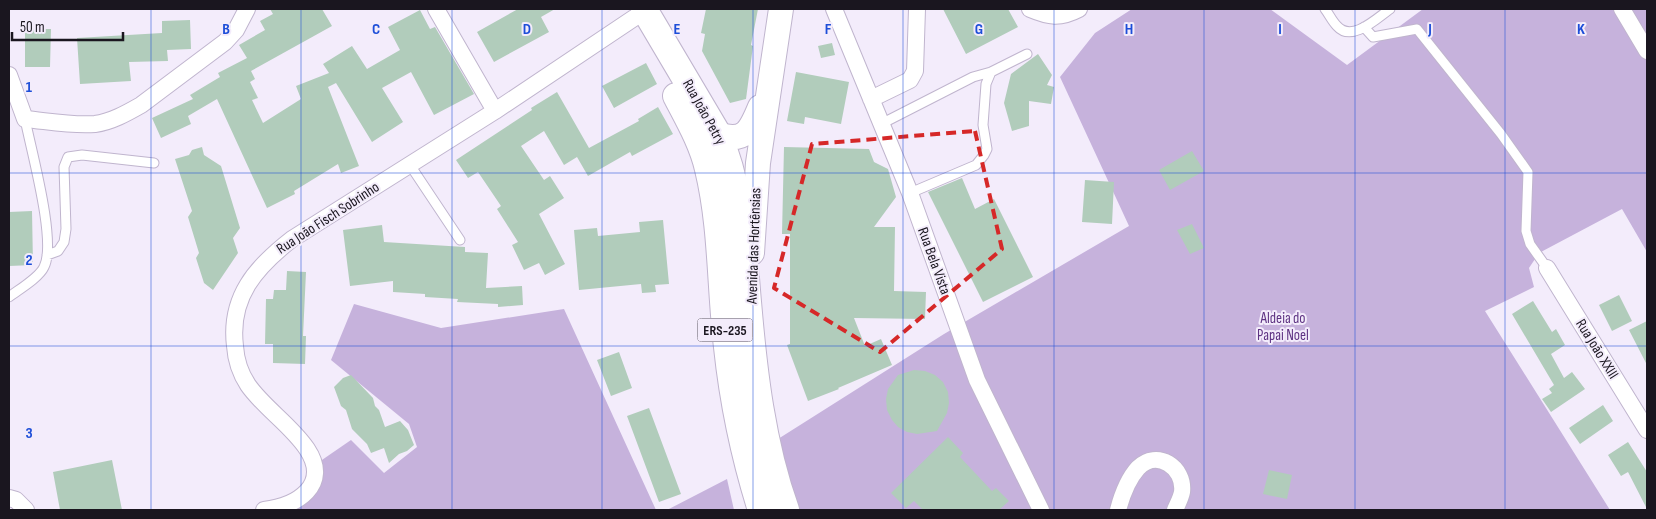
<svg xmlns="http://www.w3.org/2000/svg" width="1656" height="519" viewBox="0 0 1656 519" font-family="'Sofia Sans Condensed',sans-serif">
  <rect width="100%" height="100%" fill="#f3ecfb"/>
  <path fill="#c6b2dc" d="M1132 9H1270L1347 65 1423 9H1647V252L1622 209 1539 253 1529 268 1534 287 1485 311 1610 510H799L778 439 944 334 1129 226 1060 77 1095 33Z
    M354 304 441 328 564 309 656 510H286L319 462 351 440 384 473 417 447 409 424 331 360Z
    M727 479 734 510H667Z"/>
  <path fill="#b1ccbb" d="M270 9H322L332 26 251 71 255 79 250 82 258 98 252 100 263 123 301 99 296 86 329 73 323 64 352 46 367 69 400 50 388 27 420 10 430 29 435 27 474 94 434 115 411 72 382 88 403 122 372 142 336 83 328 87 359 166 341 173 338 164 294 191 295 194 267 208 217 99 188 116 191 124 161 138 152 118 193 99 190 95 220 77 218 73 247 58 239 45 265 30 260 21 273 14Z
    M518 9H555L541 17 549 32 494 62 477 32Z
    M706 9H758L751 45 753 46 746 99 730 103 702 51 705 34 701 33Z
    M943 9H1008L1018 27 966 54Z
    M190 20 191 49 167 50 168 61 129 62 131 81 80 84 77 38 162 33V21Z
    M25 29H51L50 67H25Z
    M832 43 835 55 821 58 818 46Z
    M1038 54 1052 75 1047 85 1054 87 1051 104 1029 101V126L1012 131 1004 103 1011 74Z
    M646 63 657 84 614 108 602 86Z
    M796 72 849 82 841 124 805 117 804 124 787 121Z
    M557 92 589 148 639 121 638 119 658 107 673 134 632 156 630 152 588 176 577 157 564 165 544 131 521 146 544 180 550 176 564 198 539 214 565 264 545 275 539 263 524 270 512 245 518 242 497 209 501 206 478 172 468 178 456 160 532 110 531 108Z
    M202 147 204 155 221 166 240 228 233 238 238 253 213 290 204 283 196 258 199 253 188 217 192 211 175 159 189 155 192 150Z
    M784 147 869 149 874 162 888 169 896 197 874 227H895L894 291 926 292 925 319 854 318 865 346 881 339 892 365 838 388 839 389 808 401 787 345 790 344V234H782Z
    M1192 151 1204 171 1170 190 1159 170Z
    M962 178 975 209 994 199 1033 277 983 302 928 192Z
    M1085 180 1114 182 1112 224 1082 222Z
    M32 211 33 265 9 266V212Z
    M663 220 669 284 655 285 656 292 642 293 641 284 579 290 574 230 597 228 598 236 640 232 639 222Z
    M1192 224 1204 248 1190 254 1177 230Z
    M382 225 384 242 465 247V252L488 253 486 288 522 286 523 305 498 307V304L457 302 458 299 425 297V294L393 292V281L350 286 343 230Z
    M287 271 306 272 303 336H306L305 364 273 363V344H265L266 299H273L274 290H286Z
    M1619 295 1632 321 1612 331 1599 305Z
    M1533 301 1552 332 1556 329 1565 345 1551 354 1564 378 1572 372 1585 389 1551 412 1542 399 1552 393 1549 389 1554 385 1512 314Z
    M1647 321V365L1629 330Z
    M619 352 632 388 611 396 597 360Z
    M914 370 925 371 935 375 943 382 948 392 949 403 947 413 937 431 917 434 907 432 898 427 892 420 887 410 886 399 888 389 898 375Z
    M351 375 373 398 375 406 379 410 385 427 400 421 408 430 414 445 407 451 399 454 389 463 384 448 371 453 367 444 352 429 346 410 341 406 334 387 343 378Z
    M1603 405 1613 421 1580 444 1569 428Z
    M649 408 681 494 659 502 627 416Z
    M948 437 963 453 960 457 992 491 996 488 1009 501 999 510H923L914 501 906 508 891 493Z
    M1628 442 1647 472V509L1628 472 1621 476 1608 455Z
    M112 460 122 510H60L53 472Z
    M1269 470 1292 475 1287 499 1263 494Z"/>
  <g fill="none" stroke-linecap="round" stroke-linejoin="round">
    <defs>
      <path id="service" d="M1325 9C1329 14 1332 21 1337 26 1352 43 1377 18 1390 9
        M1364 27 1373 37 1417 29 1501 134 1528 172 1526 231 1530 244 1547 268
        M881 124 973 77 991 72
        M410 165 460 240
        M910 193 976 165 984 155 987 149 983 125 986 84 991 72 1027 54
        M47 255 58 251 64 242 66 229 64 167 68 157 82 155 154 163
        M9 297C18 290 39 278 44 267 57 242 31 150 25 119"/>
      <path id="minor" d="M436 9 495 111
        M834 9 910 193 977 380 1041 510
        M1030 9C1049 17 1060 19 1079 9
        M1622 9 1647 51
        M9 75 25 119C47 121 72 126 95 124 111 122 127 113 141 105L225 42 236 30 247 9
        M871 99 910 80 915 71 917 9
        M1547 268 1647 430
        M9 498 16 500 26 510
        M264 510C297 506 331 485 307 449 291 425 264 408 248 385 240 373 236 361 235 346 229 297 256 267 292 239L495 111 634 18
        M1118 510C1122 495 1127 480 1138 468 1157 449 1185 467 1182 492 1181 498 1177 505 1175 510"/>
      <path id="secondary" d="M718 134C745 144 751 129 760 107
        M752 253 758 163 781 9"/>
      <path id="primary" d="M644 9 718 134C741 186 743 245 748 302 754 372 762 443 786 510
        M676 96C688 119 702 143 708 169 722 227 720 288 727 347 733 404 744 456 761 510"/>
    </defs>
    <use href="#service" stroke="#c0b5ce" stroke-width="11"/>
    <use href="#minor" stroke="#c0b5ce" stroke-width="18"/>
    <use href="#secondary" stroke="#c0b5ce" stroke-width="26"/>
    <use href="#primary" stroke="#c0b5ce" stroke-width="28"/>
    <use href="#service" stroke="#fff" stroke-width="9"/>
    <use href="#minor" stroke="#fff" stroke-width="16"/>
    <use href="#secondary" stroke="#fff" stroke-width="24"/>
    <use href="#primary" stroke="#fff" stroke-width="26"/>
  </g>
  <path fill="none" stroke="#d62828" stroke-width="4" stroke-dasharray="10 6" stroke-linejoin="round" d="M975 131 1002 249 880 352 774 288 812 144Z"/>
  <path fill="none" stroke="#1d4ed8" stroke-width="1" stroke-opacity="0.55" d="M151 9V510M301 9V510M452 9V510M602 9V510M753 9V510M903 9V510M1054 9V510M1204 9V510M1355 9V510M1505 9V510M9 173H1647M9 346H1647"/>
  <g text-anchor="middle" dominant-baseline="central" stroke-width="4" stroke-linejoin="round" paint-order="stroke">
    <rect fill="#f3ecfb" stroke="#5b5661" stroke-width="1" x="697.5" y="318.5" width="55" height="23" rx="4"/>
    <g font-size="14" font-weight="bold" fill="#1a161f">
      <text x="725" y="330">ERS-235</text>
    </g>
    <g font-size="15" fill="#1a161f" stroke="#f3ecfb">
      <text transform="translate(704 112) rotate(61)">Rua João Petry</text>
      <text transform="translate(328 218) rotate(-33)">Rua João Fisch Sobrinho</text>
      <text transform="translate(754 246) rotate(-88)">Avenida das Hortênsias</text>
      <text transform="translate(934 261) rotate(70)">Rua Bela Vista</text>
      <text transform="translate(1597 349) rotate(58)">Rua João XXIII</text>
    </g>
    <g font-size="15" fill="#5e3383" stroke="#f3ecfb">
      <text x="1283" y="318">Aldeia do<tspan x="1283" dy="17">Papai Noel</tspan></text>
    </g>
  </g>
  <g font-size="16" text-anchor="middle" font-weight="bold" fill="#1d4ed8" stroke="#f3ecfb" stroke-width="4" stroke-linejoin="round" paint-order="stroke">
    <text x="226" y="34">B</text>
    <text x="376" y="34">C</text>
    <text x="527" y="34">D</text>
    <text x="677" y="34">E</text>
    <text x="828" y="34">F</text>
    <text x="979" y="34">G</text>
    <text x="1129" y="34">H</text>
    <text x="1280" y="34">I</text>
    <text x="1430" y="34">J</text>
    <text x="1581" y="34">K</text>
    <text x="29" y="92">1</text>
    <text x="29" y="265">2</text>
    <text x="29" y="438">3</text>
  </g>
  <rect width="1656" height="519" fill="none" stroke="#1a161f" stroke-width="20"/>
  <path d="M12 32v8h111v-8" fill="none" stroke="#1a161f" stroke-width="2.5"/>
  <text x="20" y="32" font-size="15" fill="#1a161f" stroke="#f3ecfb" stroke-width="4" paint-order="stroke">50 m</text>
</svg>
